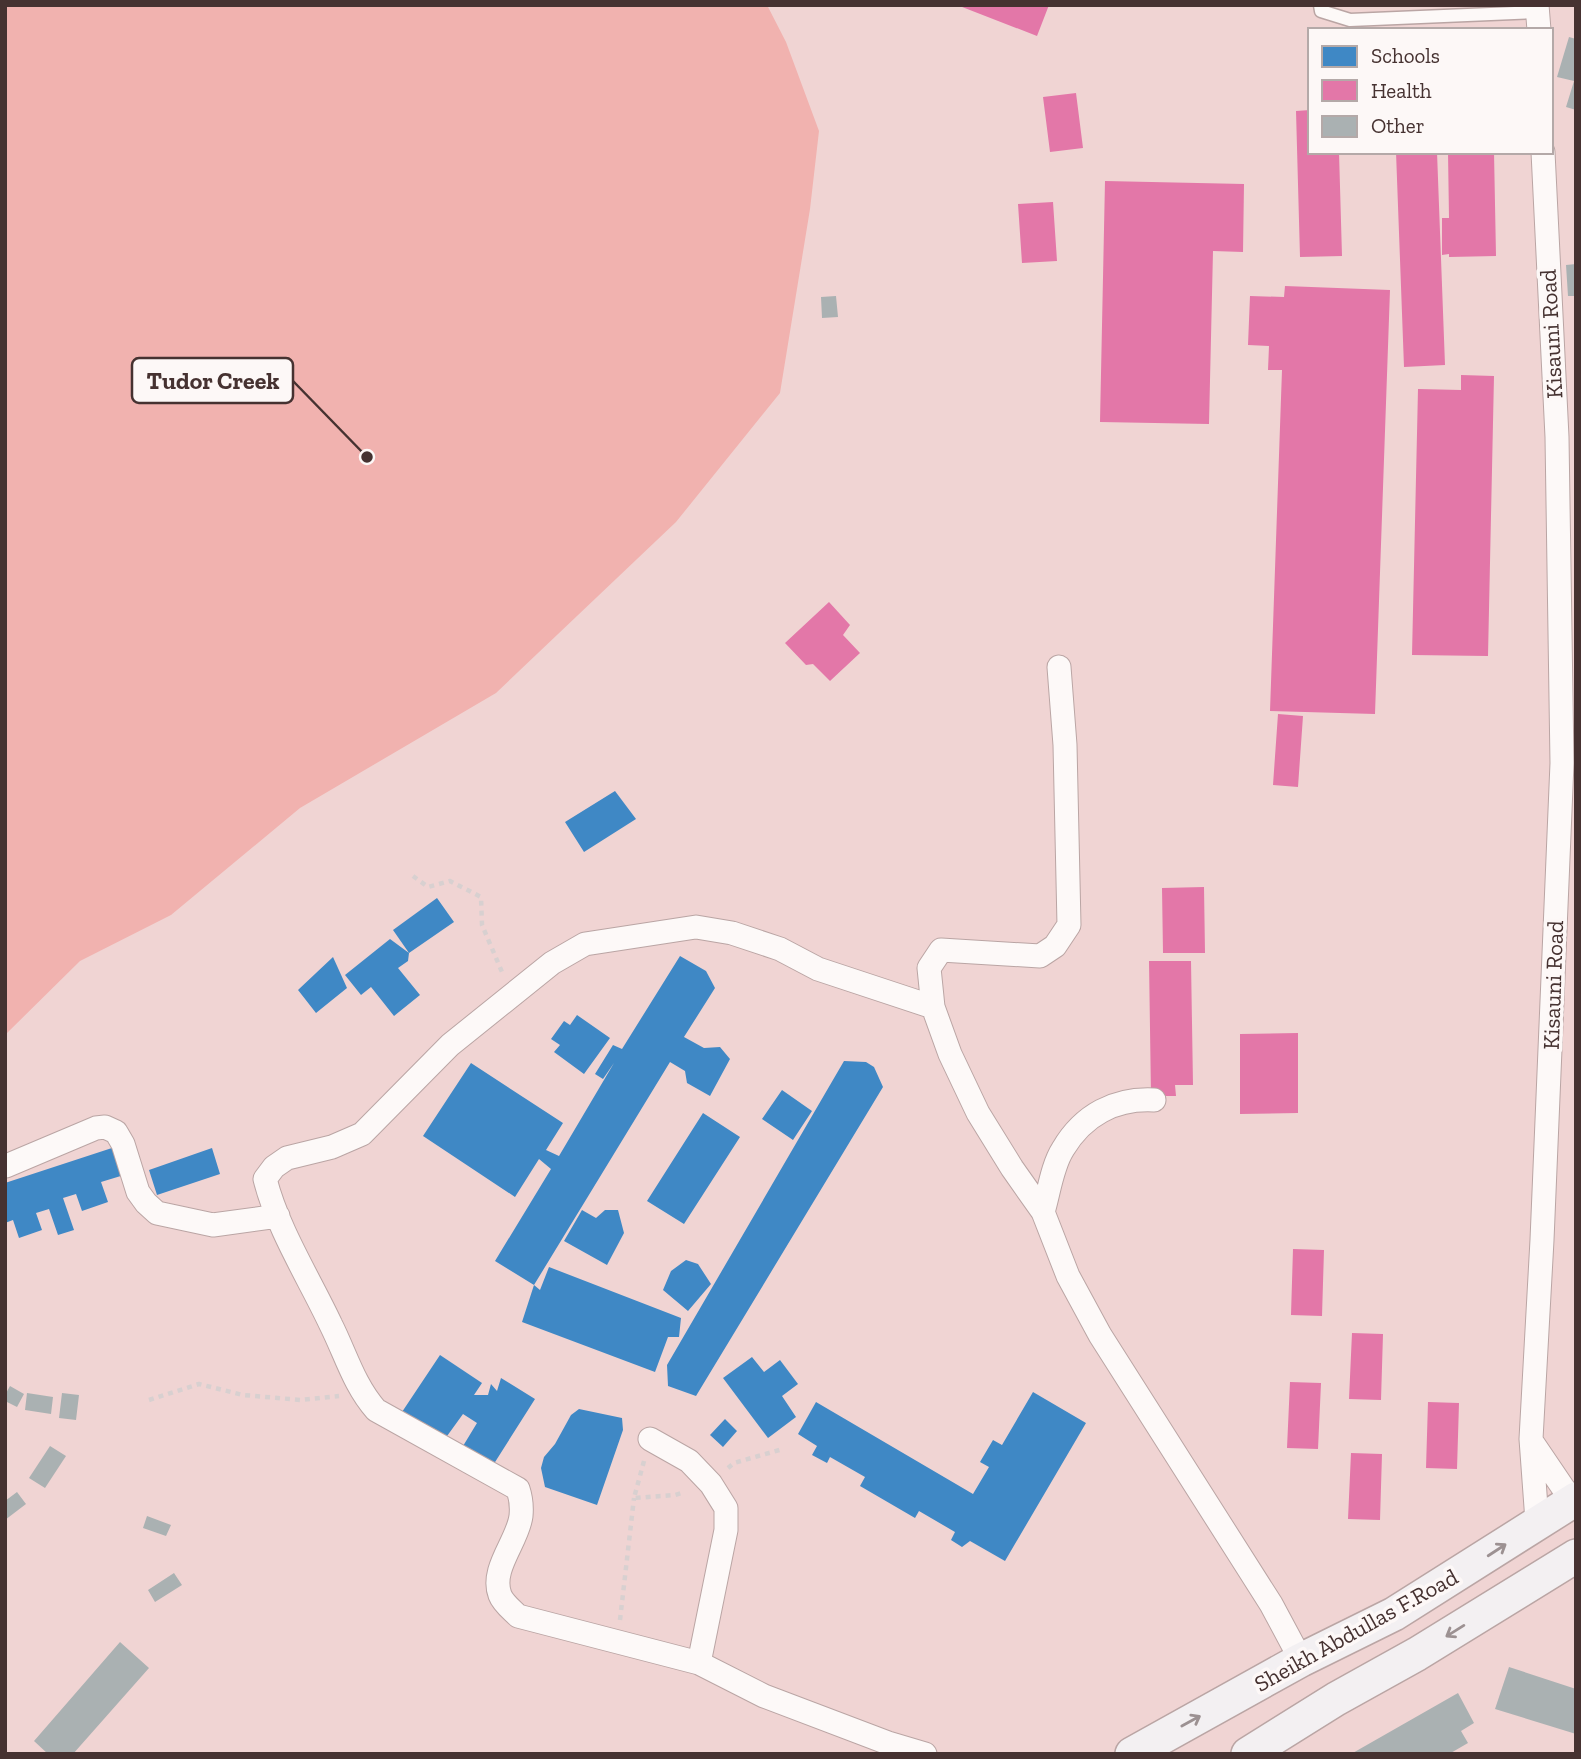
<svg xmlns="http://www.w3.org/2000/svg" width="1581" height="1759" viewBox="0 0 1581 1759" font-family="'Zilla Slab',serif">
  <rect width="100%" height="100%" fill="#f0d4d3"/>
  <path fill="#f1b2af" d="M5 5H767L786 42 819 131 810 209 780 393 676 522 496 693 300 808 171 915 80 961 5 1035Z"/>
  <path fill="#3f88c5" d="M615 791 636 819 584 852 565 822Z
    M437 898 454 922 409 953 393 930Z
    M390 939 409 953 408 961 398 968 420 995 394 1016 371 987 361 995 345 975Z
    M680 956 706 971 715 988 684 1037 704 1048 720 1047 730 1059 710 1096 687 1083 685 1071 670 1062 534 1285 495 1261 551 1169 539 1159 515 1197 423 1136 471 1063 563 1123 546 1150 559 1156 614 1063 603 1079 595 1074 613 1045 622 1049Z
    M333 957 347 988 316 1013 298 990Z
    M577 1015 610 1038 584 1074 554 1052 560 1045 551 1039 564 1021 570 1025Z
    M844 1061 866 1062 874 1067 883 1087 696 1396 668 1386 667 1365Z
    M782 1090 812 1111 793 1140 762 1119Z
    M703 1113 740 1137 684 1224 647 1201Z
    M115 1147 124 1175 101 1182 108 1202 82 1211 76 1194 63 1198 74 1230 58 1235 49 1209 36 1213 42 1230 19 1238 13 1220 5 1223V1183Z
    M212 1148 220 1174 157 1195 149 1170Z
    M582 1210 596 1218 605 1210H618L624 1233 607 1265 564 1241Z
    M686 1260 698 1264 711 1284 688 1311 663 1290 671 1271Z
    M549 1267 681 1318 679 1337H668L655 1372 522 1322 534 1285 540 1290Z
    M440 1355 482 1383 474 1395H488L491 1384 497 1391 501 1378 535 1399 490 1470 460 1451 477 1423 463 1414 442 1443 400 1415Z
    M752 1357 764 1372 780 1360 798 1384 782 1396 796 1417 768 1438 723 1378Z
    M1033 1392 1086 1423 1005 1561 970 1541 962 1547 951 1540 955 1532 919 1511 915 1518 860 1486 865 1477 830 1457 827 1463 812 1455 817 1446 798 1434 816 1402 973 1494 989 1467 980 1462 993 1440 1002 1445Z
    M579 1409 622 1418 623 1430 597 1505 545 1487 541 1468 544 1457 555 1444 571 1415Z
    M725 1419 737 1431 723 1447 710 1435Z"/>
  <path fill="#e377a8" d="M957 5H1049L1037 36Z
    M1076 93 1083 148 1050 152 1043 97Z
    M1310 110V152H1339L1342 256 1300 257 1296 111Z
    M1396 152H1437L1445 365 1404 367Z
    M1448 152H1494L1496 256 1449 257V254L1442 255V218H1449Z
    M1105 181 1244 184 1243 252 1213 251 1209 424 1100 422Z
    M1053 202 1057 261 1022 263 1018 204Z
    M1285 286 1390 290 1375 714 1270 711 1282 370H1268L1269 346 1248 345 1250 296 1284 297Z
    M1461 375 1494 376 1488 656 1412 655 1418 389 1461 390Z
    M829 602 850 625 843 635 860 653 830 681 813 664 806 665 785 643Z
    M1278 714 1303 716 1298 787 1273 785Z
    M1204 887 1205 953H1163L1162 888Z
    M1149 961H1191L1193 1085H1175L1176 1096H1151Z
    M1298 1033V1113L1240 1114V1034Z
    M1293 1249 1324 1250 1322 1316 1291 1315Z
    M1352 1333 1383 1334 1381 1400 1349 1399Z
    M1290 1382 1321 1383 1318 1449 1287 1448Z
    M1428 1402 1459 1403 1457 1469 1426 1468Z
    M1351 1453 1382 1454 1380 1520 1348 1519Z"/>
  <path fill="#aab1b2" d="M1569 37 1576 39V110L1566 107 1574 81 1557 77Z
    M1576 264V296H1568L1566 265Z
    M836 296 838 317 822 318 821 297Z
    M10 1386 24 1394 17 1407 5 1401V1395Z
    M27 1393 53 1397 51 1414 25 1410Z
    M62 1393 79 1395 76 1420 59 1418Z
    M50 1446 66 1456 45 1488 29 1478Z
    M17 1492 26 1504 5 1520V1501Z
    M147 1516 171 1525 166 1536 143 1528Z
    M174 1573 182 1585 155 1602 148 1590Z
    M120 1642 149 1668 73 1754H48L34 1741Z
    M1509 1667 1576 1689V1734L1495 1709Z
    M1458 1693 1474 1723 1461 1731 1468 1743 1449 1754H1351Z"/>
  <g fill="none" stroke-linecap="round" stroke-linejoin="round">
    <defs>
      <path id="lane" d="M1320 5 1321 11 1350 20 1538 12"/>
      <path id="street" d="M1537 5 1539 30
        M1059 667 1065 745 1069 925 1055 946 1040 956 941 950 929 968 933 1007 950 1054 978 1113 1012 1168 1043 1212 1068 1276 1100 1335 1271 1604 1301 1660
        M6 1166 96 1128 105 1127 116 1132 123 1144 138 1192 146 1203 157 1213 213 1225 278 1216
        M1043 1212C1049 1192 1052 1166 1063 1149 1083 1115 1115 1098 1154 1100
        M650 1439 689 1461 711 1484 726 1508V1530L699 1663
        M1532 1442 1572 1501
        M1537 1521 1531 1439 1542 1240 1562 763 1557 437 1543 152
        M925 1754 888 1743 764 1696 699 1663 518 1616C511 1609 503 1603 500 1595 490 1569 518 1541 521 1516 522 1506 521 1498 518 1489L376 1410C354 1385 346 1355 331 1325 309 1278 278 1230 265 1179L274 1167 287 1158 332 1147 362 1134 450 1045 552 963 585 944 696 927 732 933 780 949 818 969 933 1007"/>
      <path id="secondary" d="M1132 1754 1301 1660 1394 1614 1576 1499
        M1248 1754 1336 1699 1417 1654 1576 1556"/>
    </defs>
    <use href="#lane" stroke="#baa5a4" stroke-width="15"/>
    <use href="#street" stroke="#baa5a4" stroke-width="25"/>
    <use href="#secondary" stroke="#baa5a4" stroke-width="36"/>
    <path stroke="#d8d0d0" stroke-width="4.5" stroke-dasharray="5 5" stroke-linecap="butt" d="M413 876 428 887 450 881 481 897 482 925 502 972
      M149 1400 199 1384 243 1395 301 1400 339 1396
      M644 1461 634 1498 675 1495 685 1492
      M728 1468 734 1463 783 1449
      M620 1620 634 1498"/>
    <use href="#lane" stroke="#fdf9f8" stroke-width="12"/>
    <use href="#street" stroke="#fdf9f8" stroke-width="23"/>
    <use href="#secondary" stroke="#f3f0f2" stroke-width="33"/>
  </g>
  <defs><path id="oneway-shaft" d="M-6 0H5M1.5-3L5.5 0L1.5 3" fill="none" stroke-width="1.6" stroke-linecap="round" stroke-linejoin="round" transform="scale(1.75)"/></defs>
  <g stroke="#9c9192">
    <use href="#oneway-shaft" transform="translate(1497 1550) rotate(-33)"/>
    <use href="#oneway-shaft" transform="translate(1455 1631) rotate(148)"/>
    <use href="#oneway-shaft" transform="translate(1191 1721) rotate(-29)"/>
  </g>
  <g text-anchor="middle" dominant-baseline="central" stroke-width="7" stroke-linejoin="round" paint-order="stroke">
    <g font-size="23" fill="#463231" stroke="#fdf8f7">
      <text transform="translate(1551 334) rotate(-93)">Kisauni Road</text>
      <text transform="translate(1553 985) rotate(-88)">Kisauni Road</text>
      <text transform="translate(1356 1630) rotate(-29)">Sheikh Abdullas F.Road</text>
    </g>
  </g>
  <path fill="none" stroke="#463231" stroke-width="2.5" d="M367 457L293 381"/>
  <circle fill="#463231" stroke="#fdf8f7" stroke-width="2.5" cx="367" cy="457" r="7"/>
  <rect fill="#fdf8f7" stroke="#463231" stroke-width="2.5" x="132" y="358" width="161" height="45" rx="7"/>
  <g font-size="24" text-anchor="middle" font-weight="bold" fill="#463231">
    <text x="213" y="389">Tudor Creek</text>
  </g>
  <rect width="1581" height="1759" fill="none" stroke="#463231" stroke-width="14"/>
  <rect x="1308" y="28" width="245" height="126" fill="#fdf8f7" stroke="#b4a9a8" stroke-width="2"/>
  <rect x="1322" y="46" width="35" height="21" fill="#3f88c5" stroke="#b4a9a8" stroke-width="2"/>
  <text x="1371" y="63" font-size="21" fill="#463231">Schools</text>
  <rect x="1322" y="80" width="35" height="21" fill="#e377a8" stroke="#b4a9a8" stroke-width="2"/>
  <text x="1371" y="98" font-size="21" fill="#463231">Health</text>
  <rect x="1322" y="116" width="35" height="21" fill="#aab1b2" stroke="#b4a9a8" stroke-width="2"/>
  <text x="1371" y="133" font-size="21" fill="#463231">Other</text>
</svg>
